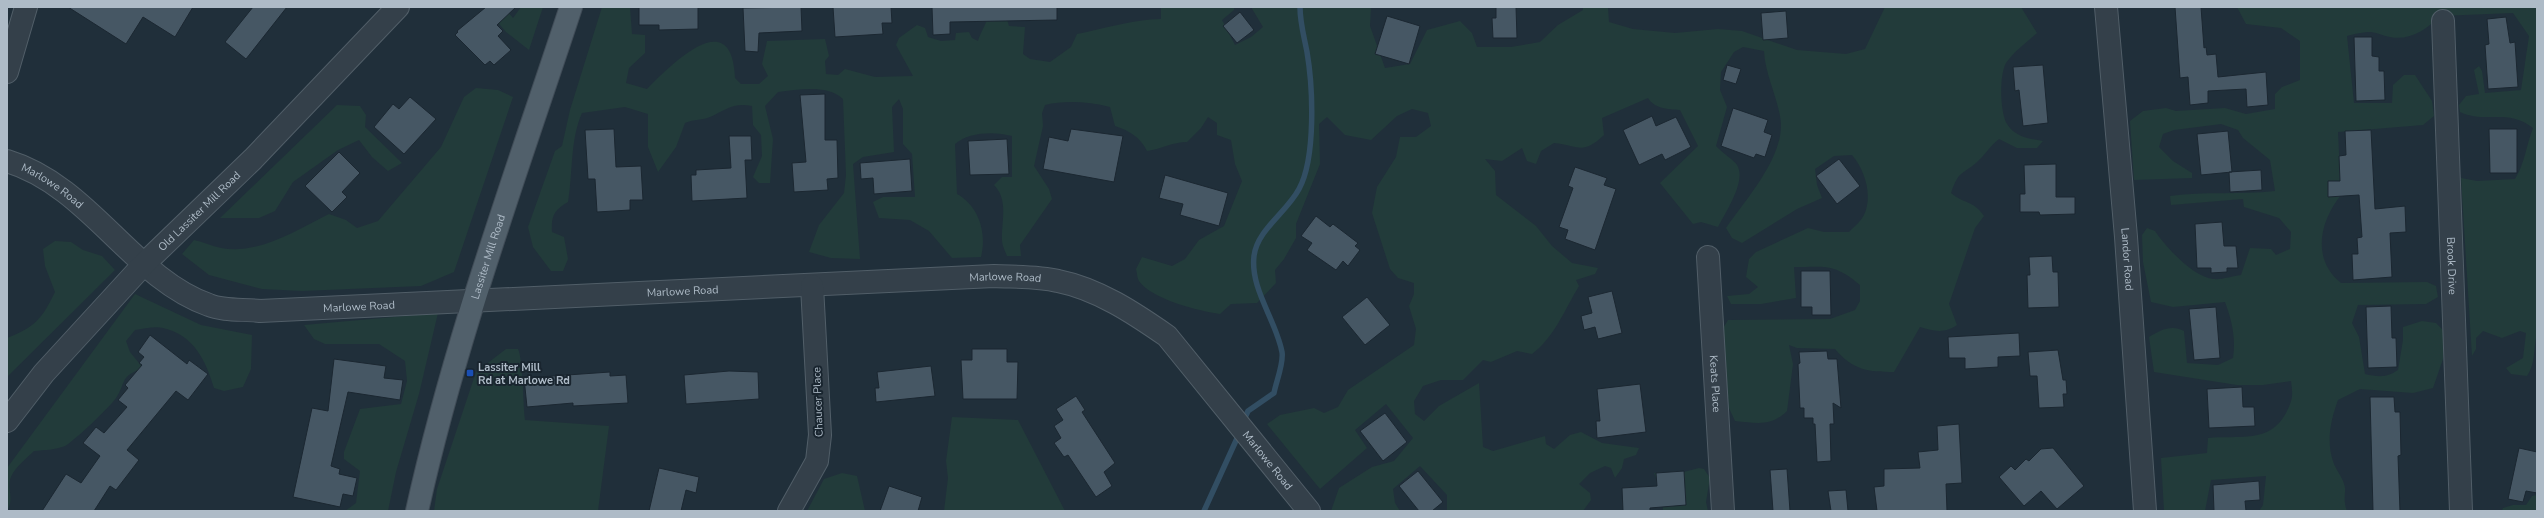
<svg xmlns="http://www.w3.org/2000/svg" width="2544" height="518" viewBox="0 0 2544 518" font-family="'Nunito Sans',sans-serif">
  <rect width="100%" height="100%" fill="#202f3a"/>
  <path fill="#223b3a" d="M485 7H504L513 18 521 7H543L529 50 506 32Z
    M602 7H630L632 34 645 35V53L629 68 626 83 647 89C672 64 732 3 735 78L741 84H759L768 76 762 64 767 41 825 39 829 56 825 61 826 74 838 75 845 69 875 77 913 76 896 45 899 38 917 25 925 28 928 37 941 41 955 40 956 33 969 32 972 38 978 41C983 26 988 24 989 7H1003L1009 26 1025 27 1023 54 1030 59 1050 62 1071 47 1077 34C1103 29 1134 19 1161 19V7H1234V10L1222 20 1235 45 1251 37 1263 27 1251 7H1371L1370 26 1385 68 1410 64 1427 30 1460 21 1472 33 1477 47H1511L1540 42 1558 25 1583 10V7H1608L1609 22 1633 29 1675 33 1718 29 1742 31 1797 50 1846 54 1865 49 1885 7H2021L2037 33C2027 42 2014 51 2006 63 1999 75 2000 113 2007 124 2015 137 2030 139 2043 141L2037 148H2017L1999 139C1990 146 1985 155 1977 162 1961 176 1959 170 1951 193 1965 205 1972 199 1984 216L1975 228 1949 304 1957 325C1944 334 1934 331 1920 327L1894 372C1868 372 1853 370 1835 349L1797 348 1789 345 1793 364 1787 411C1771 427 1757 423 1735 421L1729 408 1722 330 1728 320 1830 319 1855 310 1860 301V285C1834 263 1826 267 1794 267L1796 298 1761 304H1731L1727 296 1749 294 1758 287 1746 277 1749 259 1756 252 1808 228 1824 232H1849C1854 227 1861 221 1864 215 1873 196 1865 170 1852 155L1834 156 1815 169 1817 185 1822 198 1797 209 1742 243 1732 238 1726 228C1746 199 1788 153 1780 116 1776 94 1765 73 1764 51L1743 47 1734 52 1721 72 1720 90 1727 107 1716 146C1722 153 1733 159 1737 165 1747 181 1725 213 1718 227L1701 222 1693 224 1660 183 1698 146 1680 110C1668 109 1655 109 1648 98L1602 118 1604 135C1582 156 1578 145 1554 143L1541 151 1536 164 1527 161 1522 148 1502 161 1485 159 1495 171 1496 195 1536 226 1552 246 1572 263 1598 268 1595 274 1576 280 1579 286C1565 309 1554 338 1532 354L1517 351 1491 362 1483 360 1463 380H1441L1423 386 1414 401 1415 414 1424 421 1439 406 1479 383 1483 447 1493 451 1545 436 1546 444 1554 449 1570 435 1581 432 1602 443 1639 448 1636 455 1624 459 1622 468 1615 478 1611 468 1605 466 1590 473 1579 484 1590 493 1591 500 1583 511H1447V495L1420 466 1393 489 1395 503 1400 511H1331L1339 488 1372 467 1394 461 1413 438 1386 404 1355 430 1367 448 1320 489 1267 424 1280 415 1314 408 1324 413 1338 407 1348 390 1414 345 1416 329 1409 306 1414 294V283L1398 278 1390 269 1372 213 1377 187 1396 157 1400 137H1416L1431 126 1428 113 1412 109 1397 116 1371 140 1345 135 1327 117 1319 124 1320 164 1296 224V238L1284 259 1275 270 1276 283 1257 303 1231 304 1220 314C1199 311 1151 299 1139 281 1137 278 1137 272 1136 269L1142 257 1172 266 1185 259 1199 240 1224 226 1242 181 1235 164 1231 140 1217 135V123L1208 117 1201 128 1187 142C1172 142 1162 149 1147 151 1140 137 1130 131 1115 126L1110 107C1089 102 1066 100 1045 105L1042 113 1043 126 1034 166 1049 189 1052 199 1020 245 1021 256H1007C1005 251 1002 245 1002 240 1001 222 1009 200 994 185L1002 177H1012V136C994 131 968 132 955 144L957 194C979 206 987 233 981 257L952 258 929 231 910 220 879 218 873 202 883 197H915L912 154 903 144V109L899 99 892 107 894 152 863 157 853 164 860 259 831 258 809 252 819 225 844 193 846 175 843 99C826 84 799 90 778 92L765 106 773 139 770 183H759L753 177 762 156 761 135 753 125 752 106C734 102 725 110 710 117 703 120 694 119 685 123L676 147 658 172 648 147V114L625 107 582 113C570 140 573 172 568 202 554 210 551 216 552 232L564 237 568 259 563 271H551L533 247 528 227 555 151 562 146 570 110Z
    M2237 7H2537V334C2533 349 2536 363 2527 376L2511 374 2506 368 2523 358 2526 333 2520 331 2502 338 2483 331 2476 338V349L2472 356 2461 178 2477 181 2515 179C2525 163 2526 146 2533 128 2508 108 2485 124 2460 112L2459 105 2466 96 2479 94 2474 70 2479 66 2482 71 2485 93 2521 90 2529 36 2513 13 2439 16C2427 30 2409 41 2390 37 2384 36 2378 33 2371 32 2364 32 2354 34 2347 36L2354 103H2392L2393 85 2404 75H2415L2432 101 2434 116 2423 125 2338 132 2341 195C2320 221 2311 259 2341 283L2427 282 2436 286 2438 297 2426 304 2358 305 2352 323 2359 337 2365 374C2378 377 2386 378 2398 370L2403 340V327L2422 321 2436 323 2445 332 2443 359 2433 388 2413 393 2360 389 2338 400C2331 419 2326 441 2333 461 2335 469 2342 476 2344 484 2347 491 2342 498 2347 511H2259L2263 505 2266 476 2211 480 2205 511H2164L2161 458 2207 453 2208 438C2238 435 2270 444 2286 413 2293 399 2293 396 2291 381L2263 385H2237L2154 372 2149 337C2160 330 2172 324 2184 331L2187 363 2218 365 2233 358C2236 338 2232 321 2225 302L2173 307 2151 302 2143 262 2142 235 2147 228 2155 231C2165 246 2193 277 2213 279 2222 280 2232 276 2241 275L2250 248 2271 249 2276 255 2290 249 2291 232 2279 218 2244 207 2243 199 2171 205 2170 196C2205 191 2240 195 2275 191L2270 160 2243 138 2238 130 2221 124 2174 130 2163 134 2159 147 2173 161 2192 173V178L2134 180 2130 121 2143 111 2166 108 2176 111 2225 108 2246 114 2275 109V94L2282 87 2300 80V41L2281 28 2246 24Z
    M476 88 498 90 513 97 454 272 421 286 302 291 262 289 209 275 182 254 194 240C203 242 212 246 221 248 260 255 296 230 329 214L346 220 357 228 378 221 441 147 464 97Z
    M337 105 360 106 366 115 365 127 402 163 388 171 372 157 359 140 338 150 293 182 275 211 259 218H220Z
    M55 241 71 242 83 250 102 256 115 270 7 377V338C35 327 42 319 55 292L45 266 43 249Z
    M135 294 201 325 252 335 251 369 243 387 224 391 214 388C206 361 194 335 163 328 155 326 143 329 135 330L126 341 130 352 143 368C119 377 127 381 116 398 110 407 73 442 65 446 55 450 45 450 34 451 27 458 15 467 11 477 6 488 15 498 7 511V468Z
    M438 313 419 394 396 472 388 511H345L356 503 360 471 344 459V452L360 409 401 404 407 381 405 361 379 344H325L314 339 304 325Z
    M506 349H518C523 359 523 405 525 420L609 426 598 511H434L437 489 476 372Z
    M952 417 1018 420 1065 511H944L948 478 946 461Z
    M1699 468 1704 469 1710 478 1706 502 1708 511H1663L1662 495 1654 473H1680Z
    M842 473 857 476 865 511H807L824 479Z
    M2537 495V511H2502L2503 508 2513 505H2526L2532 496Z"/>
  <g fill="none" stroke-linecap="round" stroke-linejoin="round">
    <path stroke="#324e63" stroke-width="5.5" d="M1243 422 1248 411 1274 393C1276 382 1284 363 1282 352 1276 320 1250 289 1254 256 1257 230 1287 212 1299 189 1316 158 1313 87 1307 52 1304 36 1300 23 1300 7
      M1204 511 1239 434"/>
  </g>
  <path fill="#465764" stroke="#1b2731" d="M68 7H193L175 37 143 17 126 44Z
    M253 7H287L246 59 225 42Z
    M486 7H516L497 25 503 31 498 36 511 50 494 65 490 61 485 65 455 35 458 32 457 31Z
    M639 7H698V29L659 30V25H639Z
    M801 7 802 31 759 33 758 52 745 51 743 8Z
    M833 7H891L892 23H882L883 34 835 37Z
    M932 7H1057V20L950 22V34L933 35Z
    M1496 7H1516L1517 38H1493L1492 18H1496Z
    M2175 7H2201L2204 48 2206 47 2207 55 2216 54 2218 77 2266 72 2268 105 2247 107 2246 89 2208 91V103L2190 105 2188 77 2180 78Z
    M1786 11 1788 38 1763 40 1761 13Z
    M1240 12 1254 30 1237 43 1223 26Z
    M1387 16 1420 26 1409 64 1375 54Z
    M2506 17 2510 43 2515 42 2518 87 2488 89 2485 45 2489 44 2487 19Z
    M2354 37H2372V56L2379 57V71H2384L2385 100 2356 101Z
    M1727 65 1741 69 1736 84 1723 80Z
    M2043 65 2048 123 2023 126 2019 90 2015 91 2013 67Z
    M825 94V140H837L838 178 827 179 828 190 794 192 792 163 806 162 800 95Z
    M410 97 436 119 404 154 374 127 393 104 399 109Z
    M1733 108 1768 120 1764 132 1772 135 1765 157 1756 154 1754 158 1721 146Z
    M1652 116 1656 126 1676 117 1691 147 1665 160 1662 154 1639 165 1623 130Z
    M614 129 616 167 641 166 643 200H630V210L597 212 595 179H588L585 130Z
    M1071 129 1123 136 1114 182 1043 169 1049 137 1068 141Z
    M2489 129H2517V173H2490Z
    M2371 130 2375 209 2405 206 2406 232 2390 233 2392 277 2353 280 2352 254H2358L2357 238 2362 237 2359 195 2328 197V181H2340L2339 156 2346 155 2345 131Z
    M2228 131 2232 172 2201 175 2197 134Z
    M729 136H751L752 160H745L747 198 692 201 691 175H696V170L731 168Z
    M1007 139 1009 174 970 175 968 141Z
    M339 152 360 173 342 192 347 197 332 212 305 186Z
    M910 159 912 191 874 194 873 178 861 179 860 163Z
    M1839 159 1860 186 1837 204 1816 176Z
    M2056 164V197H2075V214L2040 215 2039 212H2020V194H2025L2024 165Z
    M1575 167 1607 178 1604 185 1616 189 1595 250 1565 239 1568 230 1559 227 1573 188 1568 186Z
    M2261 170 2262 190 2230 192 2229 172Z
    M1165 175 1228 193 1219 226 1180 215 1183 204 1159 198Z
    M1316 216 1330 227 1333 224 1358 243 1355 246 1360 250 1348 266 1343 261 1336 270 1307 250 1312 243 1301 236Z
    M2222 222 2224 246H2236L2238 268H2227V272L2211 273V268H2197L2195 224Z
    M2052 256 2053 272H2058L2059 307 2028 308 2027 275H2030L2029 257Z
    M1801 271H1830L1831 315H1812V307H1801Z
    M1612 291 1622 333 1598 339 1595 327 1584 330 1581 316 1592 313 1588 297Z
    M1367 297 1390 325 1365 345 1342 317Z
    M2391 306 2392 338H2396L2397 367 2368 368 2366 307Z
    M2216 307 2220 358 2194 360 2189 309Z
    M2019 333 2020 356 1998 357V367L1965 369V358H1949L1948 337Z
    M150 335 187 364 189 360 208 374 188 400 176 391 127 450 139 460 116 490 110 486 94 511H42L66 474 81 483 100 456 83 443 96 427 104 433 127 407 118 400 128 388 125 385 142 365 139 363 144 357 138 352Z
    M972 349H1007V362H1018L1017 399H963L961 360H972Z
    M2058 350 2063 380H2066L2067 394H2063L2064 407 2039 408 2037 376H2030L2028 352Z
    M1827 351 1828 359H1837L1841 408 1833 403 1834 424H1830L1831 461 1817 462 1815 424H1813V418H1804V408H1800L1798 364 1800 363 1799 352Z
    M334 359 386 366 384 378 403 380 400 400 348 392 331 466 340 469 339 474 357 478 353 496 343 494 340 507 293 497 312 408 328 411Z
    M931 366 935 396 876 402 875 388H879L877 372Z
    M729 371 758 372 759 399 686 404 684 375Z
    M610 372V376L626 375 628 403 573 406V403L527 407 524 378Z
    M1640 384 1646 432 1597 438 1596 421H1600L1597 389Z
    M2242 387 2243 407H2254L2255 426 2209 428 2207 389Z
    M1076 396 1085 410 1082 412 1115 463 1104 472 1112 486 1096 497 1068 455 1064 457 1054 443 1061 438 1054 426 1063 420 1056 409Z
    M2370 397H2394L2395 412H2400L2401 455 2398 456 2400 511H2373Z
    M1385 413 1407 442 1383 461 1360 431Z
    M1959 424 1962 483 1946 484 1947 511H1877L1874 487 1884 486V469L1920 468 1918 452 1938 450 1937 426Z
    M2053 448 2084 486 2057 509 2041 491 2024 506 1999 477 2011 466 2015 470 2026 459 2029 461 2041 449Z
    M2519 448 2537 452V493L2526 491 2523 502 2508 499Z
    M659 468 699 477 696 493 686 490 681 511H649Z
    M1787 469 1790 511H1773L1770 470Z
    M1418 471 1443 502 1432 511H1419L1399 486Z
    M1684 471 1686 505 1650 508V511H1623L1622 488 1657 486 1656 473Z
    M2259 481 2260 500 2245 501 2246 511H2214L2213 485Z
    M889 486 922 497 918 511H880Z
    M1846 490 1848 511H1831L1828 491Z"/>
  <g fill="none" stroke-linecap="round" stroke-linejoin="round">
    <defs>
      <g id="minor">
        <path id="s1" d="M2106 7 2126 237 2145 511"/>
        <path id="s2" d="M2443 21 2461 511"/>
        <path d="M7 72 26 7"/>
        <path id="s3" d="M7 161C90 186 132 278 209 305 223 311 244 309 260 311L994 276C1015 277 1038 276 1058 281 1098 289 1134 313 1167 336L1309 511"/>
        <path id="s4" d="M1708 257 1723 511"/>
        <path id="s5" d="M7 421 44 373 144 264 253 159 398 7"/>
        <path d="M789 511 817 461 820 435 812 286"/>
      </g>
      <g id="major">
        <path id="s6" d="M417 511C455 339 516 174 571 7"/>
      </g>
    </defs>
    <use href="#minor" stroke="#515e68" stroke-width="24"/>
    <use href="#major" stroke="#404c57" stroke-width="24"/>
    <use href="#minor" stroke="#34404a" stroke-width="22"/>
    <use href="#major" stroke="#51606b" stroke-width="22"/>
  </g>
  <rect fill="#1a4fb4" stroke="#19252f" stroke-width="1.5" x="466" y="369" width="8" height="8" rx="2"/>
  <g text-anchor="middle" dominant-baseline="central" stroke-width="4" stroke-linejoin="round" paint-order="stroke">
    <g font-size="11" fill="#aebbc7" stroke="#19252f">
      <text stroke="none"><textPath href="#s3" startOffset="52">Marlowe Road</textPath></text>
      <text stroke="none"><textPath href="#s5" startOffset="285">Old Lassiter Mill Road</textPath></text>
      <text stroke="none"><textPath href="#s6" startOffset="264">Lassiter Mill Road</textPath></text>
      <text stroke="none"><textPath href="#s1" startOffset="253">Landor Road</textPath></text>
      <text stroke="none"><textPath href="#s2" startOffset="245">Brook Drive</textPath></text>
      <text stroke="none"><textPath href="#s3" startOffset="1048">Marlowe Road</textPath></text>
      <text stroke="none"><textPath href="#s3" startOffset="725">Marlowe Road</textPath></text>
      <text stroke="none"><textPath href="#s3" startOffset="401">Marlowe Road</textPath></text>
      <text stroke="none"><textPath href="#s4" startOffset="127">Keats Place</textPath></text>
      <text transform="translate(818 402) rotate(-92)">Chaucer Place</text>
      <text stroke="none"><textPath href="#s3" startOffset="1384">Marlowe Road</textPath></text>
    </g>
    <g font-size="11" font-weight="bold" fill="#aebbc7" stroke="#19252f" text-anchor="start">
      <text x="478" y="367">Lassiter Mill<tspan x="478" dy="13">Rd at Marlowe Rd</tspan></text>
    </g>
  </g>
  <rect width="2544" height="518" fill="none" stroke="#aebbc7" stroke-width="16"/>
</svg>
